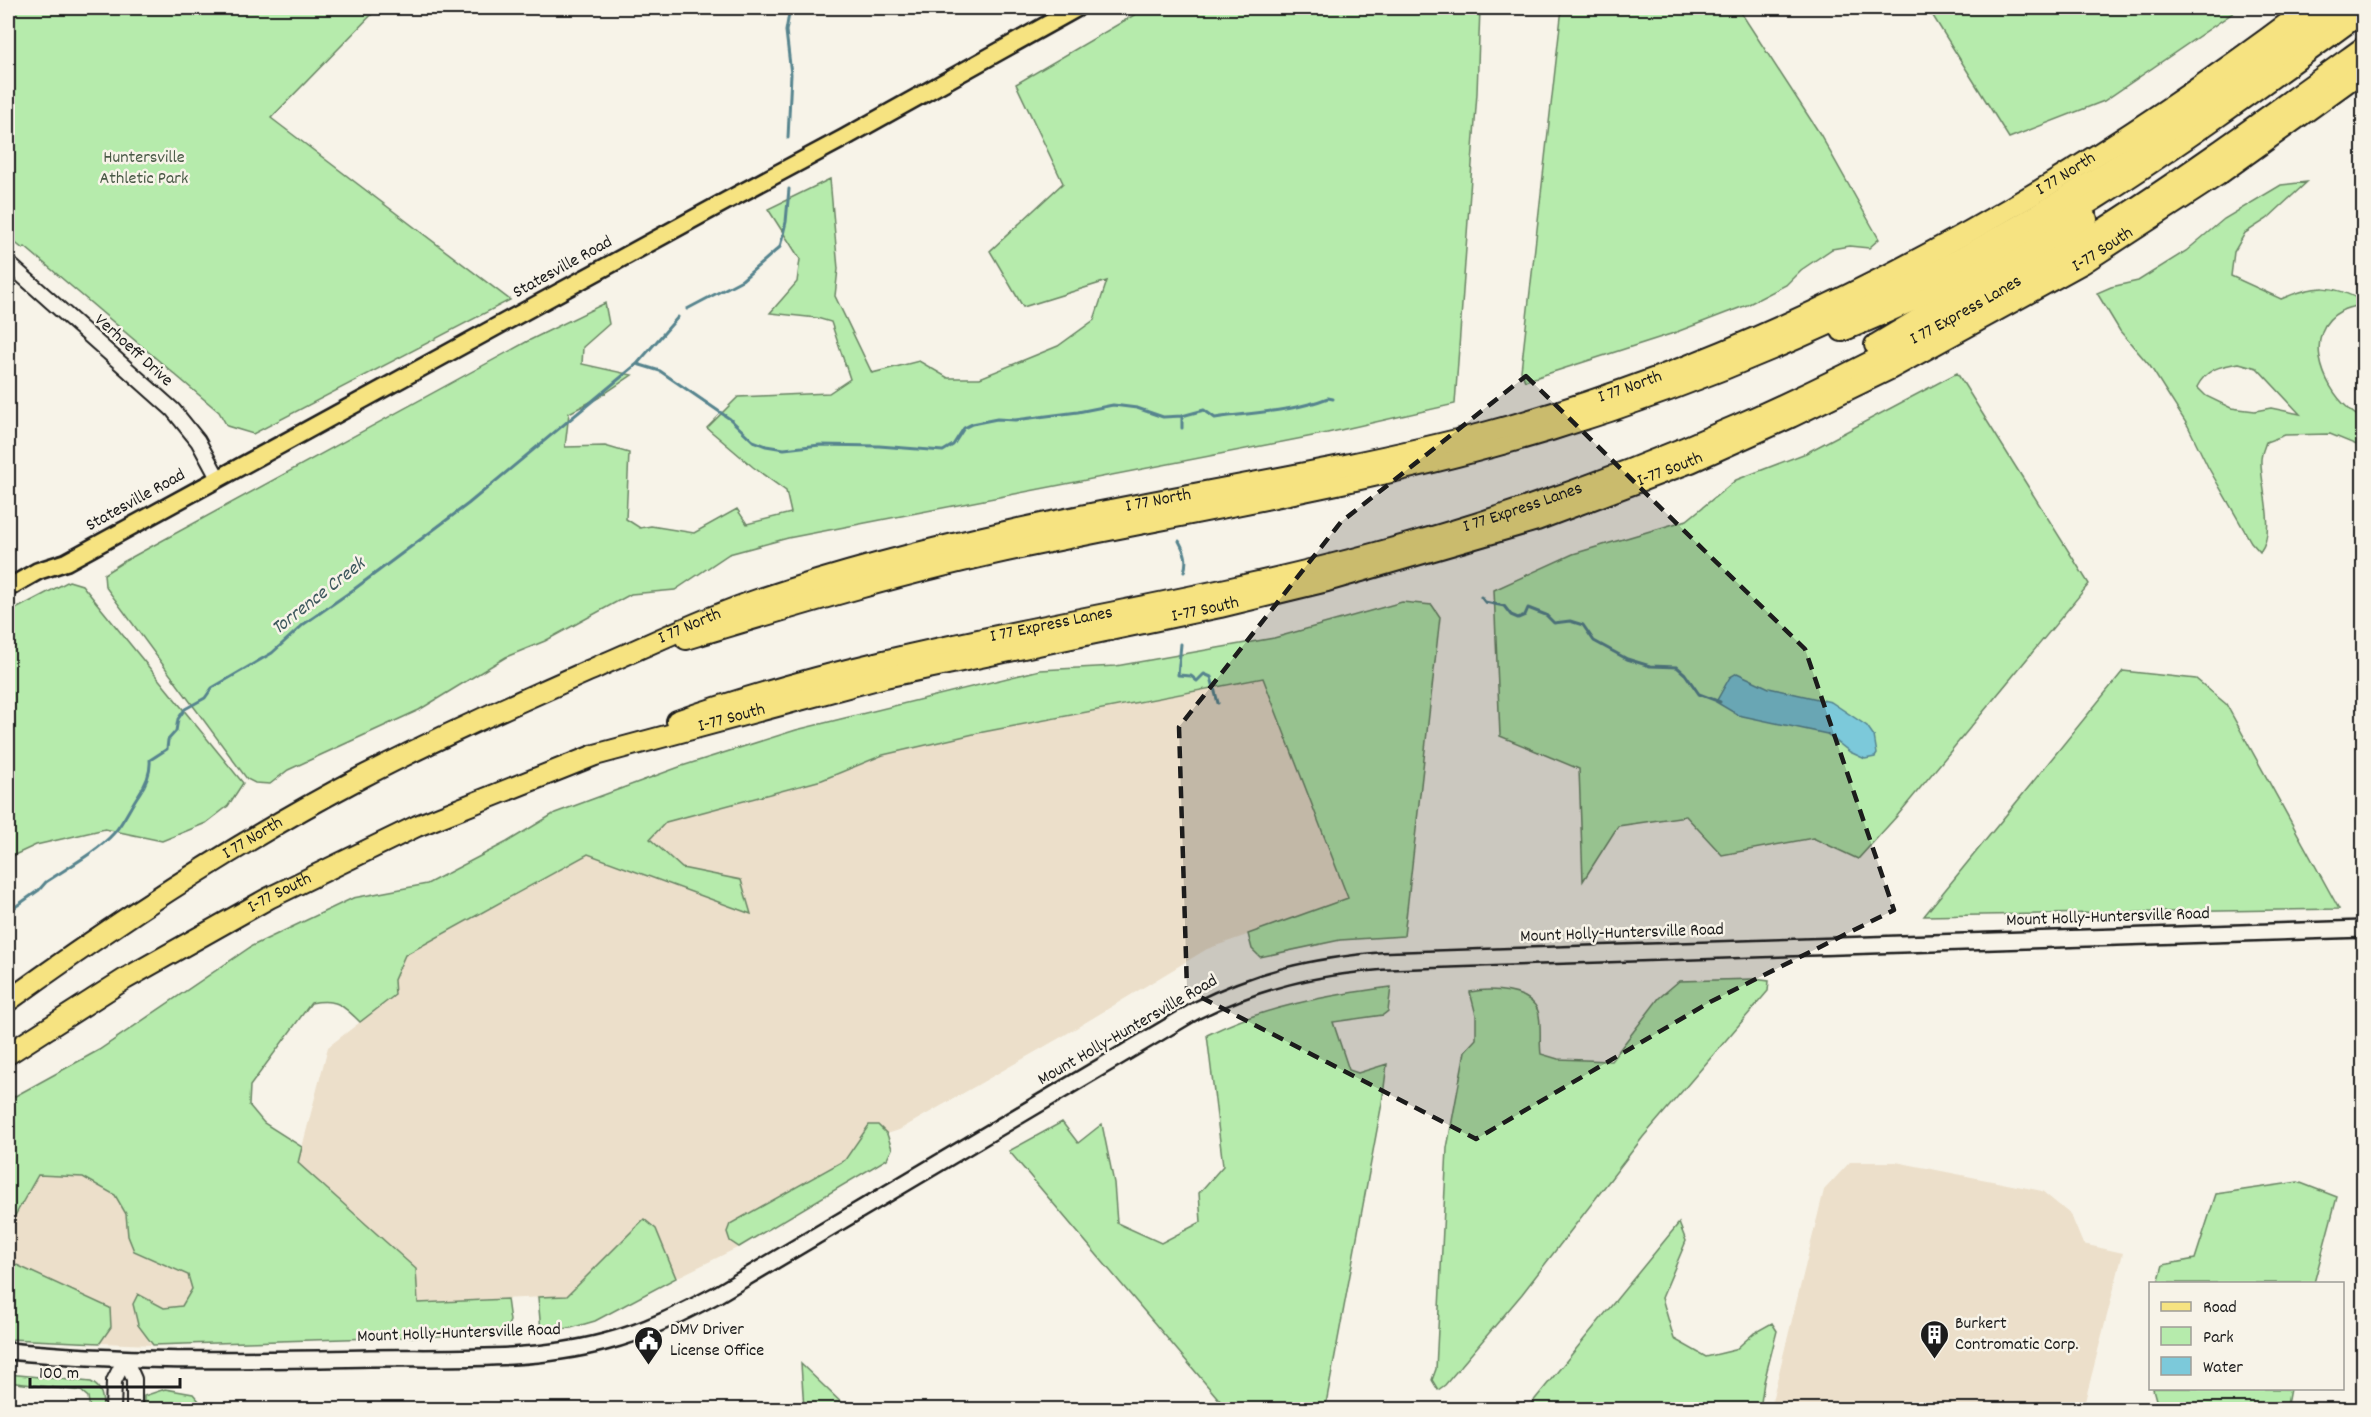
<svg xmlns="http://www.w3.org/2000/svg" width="2371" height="1417" viewBox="0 0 2371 1417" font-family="Dekko,sans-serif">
  <rect width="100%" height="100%" fill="#f7f3e8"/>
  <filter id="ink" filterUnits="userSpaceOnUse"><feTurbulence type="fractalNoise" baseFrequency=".0167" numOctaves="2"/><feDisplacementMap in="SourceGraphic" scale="12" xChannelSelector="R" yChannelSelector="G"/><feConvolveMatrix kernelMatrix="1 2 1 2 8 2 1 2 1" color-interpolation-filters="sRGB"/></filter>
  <g filter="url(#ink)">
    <path fill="#ecdfca" d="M1263 678 1349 899 1207 949 1063 1036 899 1130 887 1134 878 1125H869L845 1160 730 1224 727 1232 730 1241 739 1247 676 1278 656 1229 644 1219 567 1296 418 1303 298 1163 328 1047 395 995 394 980 405 955 588 854 751 914 741 880 682 868 650 840 666 822 822 780 883 755 978 733Z
      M1850 1162H1896L2042 1191 2071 1215 2083 1244 2123 1253 2083 1409H1770L1824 1190Z
      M38 1175 84 1177 115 1195 126 1214 128 1236 134 1251 188 1274 192 1289 182 1306 164 1308 139 1295 148 1341 153 1345 100 1343 111 1327 40 1276 8 1261V1228Z"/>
    <path fill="#b6ebac" stroke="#698464" stroke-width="1.5" fill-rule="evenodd" d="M8 8H378L271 118 510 300 253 434 227 426 219 412 25 247 23 249 8 237Z
      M1146 8H1480L1477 93 1455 404 1323 434 788 538 729 554 675 590 631 594 545 641 506 657 419 710 288 770 270 784 255 783 247 779 105 586 104 574 123 562 528 341 605 303 609 324 583 347 582 364 632 375 598 398 569 413 565 447 605 446 629 453 626 519 640 528 651 526 694 533 737 509 747 524 791 513 786 491 753 467 707 428 738 397 829 393 850 379 831 322 817 318 770 313 797 282 800 259 768 209 830 179 838 269 835 296 872 373 919 361 948 378H980L1058 346 1094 320 1107 281 1023 307 990 251 1063 183 1016 84Z
      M1562 8H1738L1820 134 1879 239 1869 248 1849 246 1832 249 1801 270 1786 285 1747 305 1674 333 1525 381 1521 371Z
      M1928 8H2240L2104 101 2009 138Z
      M2307 182 2267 219 2245 233 2234 252 2231 276 2281 299C2314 285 2333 283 2363 302V305C2356 306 2347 307 2341 311 2302 331 2322 386 2348 408 2352 413 2358 416 2363 419V458L2357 445 2330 434 2285 435 2266 442C2264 448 2261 454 2261 460 2260 487 2277 530 2260 552L2251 542 2208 467 2188 426 2150 366 2120 331 2097 293 2111 287 2138 281 2186 251 2224 219 2281 185ZM2239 363 2257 368 2300 414 2271 408 2255 411 2231 408 2206 396 2197 387C2206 369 2220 366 2239 363Z
      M1957 373 2089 584 1897 816 1858 859 1813 838 1722 855 1686 816 1618 826 1583 881 1579 769 1500 736 1494 590 1573 554 1687 520 1736 480 1806 453Z
      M69 581 82 585 243 783 228 806 206 823 162 841 105 829 36 845 8 858V613Z
      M1402 602 1432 605 1440 617 1404 936 1340 940 1260 957 1252 949 1248 934 1348 898 1263 678 978 733 883 755 822 780 666 822 650 839 682 868 741 880 751 914 588 854 405 955 394 980 395 995 360 1022C343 1005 336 998 311 1003L250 1086 249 1105 264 1123 302 1147 298 1163 416 1269 418 1303 507 1299 510 1321 504 1334 153 1345 138 1325 133 1304 138 1294 164 1308 182 1306 192 1289 188 1275 134 1251 128 1236 126 1214 115 1195 83 1177 38 1175 8 1228V1100L99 1050 252 946 353 898 427 884 507 842 555 813 682 766 796 730 1040 670 1116 666 1274 638Z
      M2123 671 2196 679 2226 704 2339 909 1924 916Z
      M1754 979 1769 981 1768 991 1643 1137 1522 1294 1445 1385 1438 1390 1432 1380 1436 1369 1447 1148 1465 1051 1476 1039V1015L1470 992C1490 988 1530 989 1538 1011 1542 1023 1539 1041 1541 1054L1558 1059 1611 1061 1659 998 1679 981Z
      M1391 987 1388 1011 1383 1015 1333 1022 1349 1070 1358 1073 1387 1064 1382 1103 1325 1409H1227L1009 1151 1062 1122 1078 1143 1102 1124 1114 1183 1117 1223 1161 1243 1201 1222 1199 1193 1223 1166 1207 1035C1263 1007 1328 995 1391 987Z
      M869 1125H878L887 1134 892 1149 887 1159 739 1247 730 1241 727 1232 730 1224 845 1160Z
      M2298 1182 2337 1197 2314 1283H2158L2163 1265 2195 1259 2216 1194Z
      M644 1219 656 1229 676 1278 595 1321 571 1328 541 1331 538 1297 567 1296Z
      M1679 1223 1686 1241 1662 1298 1674 1339 1706 1357 1735 1350 1754 1333 1772 1323 1777 1331 1764 1382 1760 1409H1527Z
      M8 1261 110 1308 111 1327 100 1343 8 1339Z
      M801 1364 848 1409H804Z
      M8 1374 91 1382C102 1387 103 1398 103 1409H90L88 1397 81 1391 8 1382Z
      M165 1389 193 1394 206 1409H144V1396Z
      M2153 1389V1388L2290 1389 2286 1410 2167 1409 2158 1407Z"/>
    <path fill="#7cc9da" stroke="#56848e" stroke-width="1.5" d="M1737 673 1769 688 1831 702 1867 726 1874 736 1877 754 1875 757 1865 759 1850 752 1827 734 1738 715 1716 702 1730 677Z"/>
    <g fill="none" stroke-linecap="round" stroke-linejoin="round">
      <path stroke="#56848e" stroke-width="3" d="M782 8 784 10 789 8
        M788 138 791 74 786 31 790 8
        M687 309 742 280 780 247 786 222 789 189
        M637 364 660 371 730 419 753 441 766 446 784 449 820 445 879 446 943 451 953 445 964 428 972 424 997 419 1015 420 1078 412 1113 405 1137 408 1163 417 1182 416 1204 410 1215 418C1253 412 1292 412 1328 398L1333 399
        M1182 428V416
        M1179 541C1185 552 1188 560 1184 572
        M1481 597 1485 602 1504 606 1511 615 1518 618 1525 615 1528 608 1546 615 1554 623 1570 621 1583 625 1594 641 1627 659 1650 666 1677 667 1685 674 1699 694 1720 702
        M1181 644 1178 675 1191 676 1197 681 1204 674 1211 677 1218 703
        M8 912 39 890 46 882C67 868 98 851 114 833 124 822 130 807 139 794 146 784 151 773 150 760L167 749 168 740 176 731 178 719 185 709 205 698 212 688 272 653 304 624 353 590 468 504 637 364 678 317"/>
      <defs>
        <path id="tertiary" d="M8 263 173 410 198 441 218 478
          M125 1359 134 1379V1410
          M113 1410 114 1381 125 1359"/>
        <path id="secondary" d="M8 1351C128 1363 249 1360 370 1358 448 1357 530 1362 605 1342 645 1332 682 1313 718 1294L1197 1010C1260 979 1312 967 1382 961L2364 929"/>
        <path id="primary" d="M8 588 38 571 66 562 728 200 844 138 1077 8"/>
        <g id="motorway">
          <path d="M1842 331C2033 256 2199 131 2364 11"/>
          <path d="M1875 345 2087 219"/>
          <path d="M686 639C798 605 910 571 1025 547 1201 510 1379 482 1551 430 1743 371 1927 286 2097 178 2180 125 2259 66 2339 8"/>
          <path id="s1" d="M677 721C903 640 1145 616 1376 553 1622 487 1859 381 2075 247 2175 185 2269 116 2364 47"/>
          <path id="s2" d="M8 1001C121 919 238 842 362 777 441 736 523 700 604 664 655 642 704 618 757 600 841 572 928 549 1014 530 1172 495 1332 473 1488 432 1788 351 2062 194 2308 8"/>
          <path id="s3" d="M8 1054 125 979 269 898 417 826 595 755 885 677 1220 607 1327 581 1537 520 1691 462 1791 417 1890 369 2083 263 2218 175 2364 70"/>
        </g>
      </defs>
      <use href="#tertiary" stroke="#1c1c1c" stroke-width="18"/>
      <use href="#secondary" stroke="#1c1c1c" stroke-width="20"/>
      <use href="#primary" stroke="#1c1c1c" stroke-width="21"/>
      <use href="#motorway" stroke="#1c1c1c" stroke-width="24"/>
      <use href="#tertiary" stroke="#f7f3e8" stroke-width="14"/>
      <use href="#secondary" stroke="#f7f3e8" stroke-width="15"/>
      <use href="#primary" stroke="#f6e381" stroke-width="16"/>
      <use href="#motorway" stroke="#f6e381" stroke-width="20"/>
    </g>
  </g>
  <path fill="#1c1c1c" fill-opacity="0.2" stroke="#1c1c1c" stroke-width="4.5" stroke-dasharray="12 8" stroke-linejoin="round" d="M1526 376 1805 649 1894 910 1710 1002 1476 1139 1187 990 1179 727 1341 522Z"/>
  <defs>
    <symbol id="building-pin" viewBox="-11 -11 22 30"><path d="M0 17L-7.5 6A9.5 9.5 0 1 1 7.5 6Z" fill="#1c1c1c" stroke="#f7f3e8"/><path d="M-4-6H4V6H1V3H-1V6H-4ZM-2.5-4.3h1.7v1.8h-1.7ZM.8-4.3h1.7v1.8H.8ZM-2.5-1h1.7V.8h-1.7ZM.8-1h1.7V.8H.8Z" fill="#fff"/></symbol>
    <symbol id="civic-pin" viewBox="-11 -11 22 30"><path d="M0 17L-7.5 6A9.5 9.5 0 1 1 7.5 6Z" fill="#1c1c1c" stroke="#f7f3e8"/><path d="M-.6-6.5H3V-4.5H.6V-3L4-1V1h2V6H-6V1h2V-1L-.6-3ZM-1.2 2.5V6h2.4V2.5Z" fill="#fff"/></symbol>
  </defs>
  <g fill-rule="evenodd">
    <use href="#building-pin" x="1918" y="1318" width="33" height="45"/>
    <use href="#civic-pin" x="632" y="1324" width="33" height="45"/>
  </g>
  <g text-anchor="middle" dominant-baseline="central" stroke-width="5" stroke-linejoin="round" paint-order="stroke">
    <g font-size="18" fill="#4a5a47" stroke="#f7f3e8">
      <text x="144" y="158">Huntersville<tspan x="144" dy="21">Athletic Park</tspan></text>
    </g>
    <g font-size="18" fill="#1c1c1c" stroke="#f7f3e8">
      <text stroke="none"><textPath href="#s2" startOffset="2238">I 77 North</textPath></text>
      <text stroke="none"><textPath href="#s3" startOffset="2260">I-77 South</textPath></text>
      <text transform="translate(563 268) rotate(-29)">Statesville Road</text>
      <text stroke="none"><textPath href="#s1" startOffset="1359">I 77 Express Lanes</textPath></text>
      <text transform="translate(133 351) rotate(42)">Verhoeff Drive</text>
      <text stroke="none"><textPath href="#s2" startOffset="1752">I 77 North</textPath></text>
      <text stroke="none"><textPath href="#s3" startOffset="1774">I-77 South</textPath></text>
      <text transform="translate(136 501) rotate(-29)">Statesville Road</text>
      <text stroke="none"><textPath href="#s2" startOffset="1266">I 77 North</textPath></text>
      <text stroke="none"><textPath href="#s1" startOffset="873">I 77 Express Lanes</textPath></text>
      <text stroke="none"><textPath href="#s3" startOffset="1288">I-77 South</textPath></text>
      <text stroke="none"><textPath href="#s1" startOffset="387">I 77 Express Lanes</textPath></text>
      <text stroke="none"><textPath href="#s2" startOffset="780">I 77 North</textPath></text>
      <text stroke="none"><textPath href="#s3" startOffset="802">I-77 South</textPath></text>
      <text stroke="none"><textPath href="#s2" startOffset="294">I 77 North</textPath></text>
      <text stroke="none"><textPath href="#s3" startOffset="316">I-77 South</textPath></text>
      <text transform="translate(2108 918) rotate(-2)">Mount Holly-Huntersville Road</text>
      <text transform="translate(1622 934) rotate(-2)">Mount Holly-Huntersville Road</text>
      <text transform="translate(1128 1031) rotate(-30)">Mount Holly-Huntersville Road</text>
      <text transform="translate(459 1334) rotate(-2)">Mount Holly-Huntersville Road</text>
    </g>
    <g font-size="18" fill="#1c1c1c" stroke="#f7f3e8" text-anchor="start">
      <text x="1955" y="1324">Burkert<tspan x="1955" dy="21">Contromatic Corp.</tspan></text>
      <text x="670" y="1330">DMV Driver<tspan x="670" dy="21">License Office</tspan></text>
    </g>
    <g font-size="20" font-style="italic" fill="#3e595e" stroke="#f7f3e8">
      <text transform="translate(319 597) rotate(-38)">Torrence Creek</text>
    </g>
  </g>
  <rect width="2371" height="1417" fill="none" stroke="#f7f3e8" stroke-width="30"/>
  <rect x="15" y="15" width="2341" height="1387" fill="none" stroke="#1c1c1c" stroke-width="2" filter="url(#ink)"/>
  <rect x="2149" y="1282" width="195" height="108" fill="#f7f3e8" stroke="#9f9d96" stroke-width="1.5"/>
  <rect x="2161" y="1302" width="30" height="9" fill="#f6e381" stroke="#9f9d96" stroke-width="1.5"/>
  <text x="2203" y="1312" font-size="18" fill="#1c1c1c">Road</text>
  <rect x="2161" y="1327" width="30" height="18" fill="#b6ebac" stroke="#9f9d96" stroke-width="1.5"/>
  <text x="2203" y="1342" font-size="18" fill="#1c1c1c">Park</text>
  <rect x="2161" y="1357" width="30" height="18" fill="#7cc9da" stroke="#9f9d96" stroke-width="1.5"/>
  <text x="2203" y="1372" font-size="18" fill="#1c1c1c">Water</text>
  <path d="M30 1378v9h150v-9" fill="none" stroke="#1c1c1c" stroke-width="3"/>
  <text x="39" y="1378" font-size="18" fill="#1c1c1c" stroke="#f7f3e8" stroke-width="4.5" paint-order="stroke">100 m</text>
</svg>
